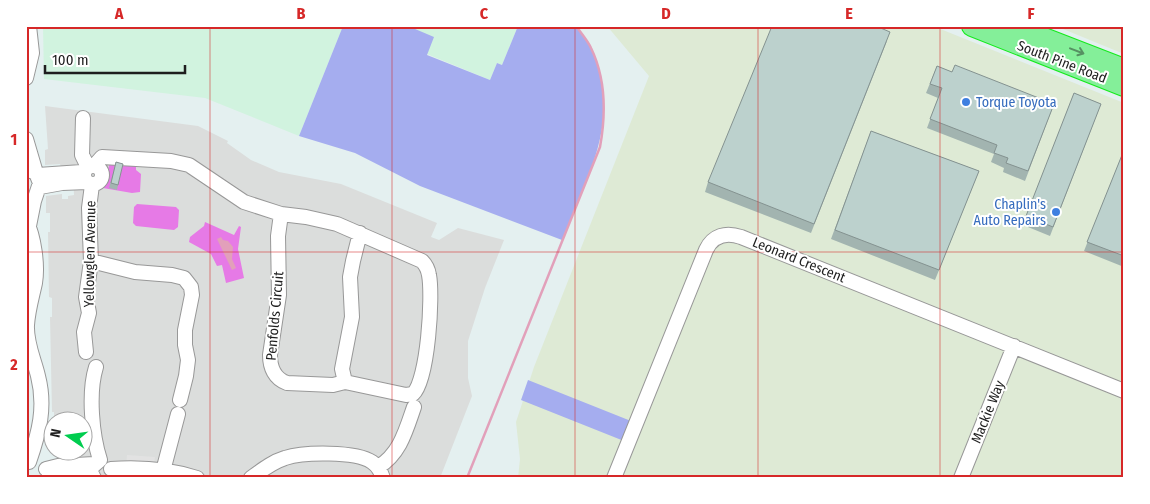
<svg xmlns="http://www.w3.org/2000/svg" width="1150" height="504" viewBox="0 0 1150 504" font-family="'Fira Sans Condensed',sans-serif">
  <rect width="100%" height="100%" fill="#e4f0f0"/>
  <path fill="#dbdddc" d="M45 106 198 126 228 141 227 143 251 160 279 172 341 184 437 223 431 237 439 240 458 228 504 240 485 288 468 341V378L472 396 440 478H77V452H82V422L54 421V412H52L50 317H52V298L49 297 48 232H50V213H46V196L62 194V199H68V196L74 195 73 173 61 167 60 164 45 165V150L48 149Z"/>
  <path fill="#d1f3df" d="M43 26H343L299 136 205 98 44 79Z
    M408 26H518L502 65 497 63 490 80 427 54Z"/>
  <path fill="#deead5" d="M607 26H933L1124 103V478H518L520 459 516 422 534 367 649 76Z
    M1061 26H1124V54L1063 29Z"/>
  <path fill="#a5adef" d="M343 26H408L434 37 427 55 490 80 497 63 502 65 518 26H576C581 33 588 41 591 48 624 115 587 178 562 240L420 186 355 153 299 136Z
    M528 380 636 423 629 443 521 400Z"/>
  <path fill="#e67ae6" d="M110 162H136V170L141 174 140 192 132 193 103 188Z
    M137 204 176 207 179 210 178 227 174 230 136 226 133 223 134 207Z
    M205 222 234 235 239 226 241 227 238 249 244 278 226 283 222 265 217 266 211 254 189 242 190 237 204 226Z"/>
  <path fill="#e2e2e2" d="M127 455 155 457 153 470 126 468Z"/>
  <path fill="#e2a0ba" d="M221 237 223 240 228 241 233 247 232 259 236 268 232 270 217 239Z"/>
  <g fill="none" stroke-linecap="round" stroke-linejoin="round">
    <path stroke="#e2a0ba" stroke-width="2.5" d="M467 478 600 147C606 114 606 79 591 48 588 41 581 33 576 26"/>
    <defs>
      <path id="minor" d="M26 78 32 53 29 26
        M83 118 82 155 88 167
        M26 139 36 173
        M94 166 102 157 171 161 189 165 244 202 281 214 306 217 337 224 422 261C426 265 428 269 429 275 433 296 428 380 413 394L406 395 345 382 333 385 287 383C275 379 270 368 270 355L279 295 278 236 281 214
        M84 175a9 9 0 1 1 18 0a9 9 0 1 1-18 0Z
        M26 169 36 173 40 183 34 201 29 226
        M38 175 82 172
        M40 187 62 183 87 182
        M26 220C34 237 38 265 35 283 32 297 28 310 27 325 26 343 34 359 38 376 46 407 39 433 29 462
        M91 261 135 272 172 275 184 278 191 287 192 295 185 330V345L188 360 186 376 180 400
        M86 352 84 332 89 313 86 297 91 261 89 208 92 185
        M96 367C88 393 92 435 100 460
        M345 382 342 369 352 317 350 277 353 261 360 233
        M378 467C400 454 406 430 414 407
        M46 469 58 466 94 464
        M111 469C140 467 169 469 197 478
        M163 471 178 414
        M48 478 77 475 93 476
        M94 478 91 473 92 467 99 461
        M251 478C262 470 272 462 285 458 303 452 356 451 372 462 378 466 381 472 383 478
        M614 478 706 250C713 235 726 232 741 237L1124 391
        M961 478 1014 346"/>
      <path id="highway" d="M972 26 1124 86
        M1013 26 1124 69"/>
    </defs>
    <use href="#minor" stroke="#989898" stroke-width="16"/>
    <use href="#highway" stroke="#14eb1d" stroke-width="22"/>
    <use href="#minor" stroke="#fff" stroke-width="14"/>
    <use href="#highway" stroke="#84ef99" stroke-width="20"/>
  </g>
  <path fill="#a2b4b0" d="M887 41 811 233 705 192 708 182Z
    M937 66 952 72 1054 104 1025 181 1003 172 1004 168 991 162 994 154 927 128 938 98 926 93Z
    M1074 93 1101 104 1050 236 1023 225Z
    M871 131 979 171 935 280 831 239Z
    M1124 150V267L1084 251Z
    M116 162 118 185 117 190 109 188Z"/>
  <path fill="#bcd1cd" stroke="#849290" d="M772 26H876L890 32 814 224 708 182Z
    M955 65 1054 104 1028 171 1006 163 1008 158 994 153 997 145 930 119 942 88 930 84 937 66 952 72Z
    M1074 93 1101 104 1053 227 1026 216Z
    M871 131 979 171 939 270 835 230Z
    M1124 150V256L1087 242Z
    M116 162 123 164 118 185 111 183Z"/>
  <defs><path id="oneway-shaft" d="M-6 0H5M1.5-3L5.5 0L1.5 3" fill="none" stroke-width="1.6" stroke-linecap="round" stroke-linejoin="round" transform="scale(1.25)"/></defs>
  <use stroke="#569162" href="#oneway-shaft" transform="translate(1077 51) rotate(21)"/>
  <path fill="none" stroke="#d62828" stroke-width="1" stroke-opacity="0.55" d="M210 26V478M392 26V478M575 26V478M758 26V478M940 26V478M26 252H1124"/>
  <g fill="#3f7fe0" stroke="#fff" stroke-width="2">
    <circle cx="966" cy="102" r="5"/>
    <circle cx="1056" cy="212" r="5"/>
  </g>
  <g text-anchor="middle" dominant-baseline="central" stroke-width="4" stroke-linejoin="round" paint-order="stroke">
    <g font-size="14" fill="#1e1e1e" stroke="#fff">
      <text transform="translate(1062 62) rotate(21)">South Pine Road</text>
      <text transform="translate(90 254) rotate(-89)">Yellowglen Avenue</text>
      <text transform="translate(799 260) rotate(22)">Leonard Crescent</text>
      <text transform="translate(275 316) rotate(-85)">Penfolds Circuit</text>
      <text transform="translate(988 412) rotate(-68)">Mackie Way</text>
    </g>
    <g font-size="14" fill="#366cbe" stroke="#fff" text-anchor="start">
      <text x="976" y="102">Torque Toyota</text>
      <text x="1046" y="204" text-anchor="end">Chaplin's<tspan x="1046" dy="16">Auto Repairs</tspan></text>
    </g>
  </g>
  <rect width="1150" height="504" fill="none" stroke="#ffffff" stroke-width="55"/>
  <g transform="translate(68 436) rotate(283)"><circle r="24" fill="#ffffff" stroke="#a5a5a5"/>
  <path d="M0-4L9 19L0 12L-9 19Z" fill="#00cd4f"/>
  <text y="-8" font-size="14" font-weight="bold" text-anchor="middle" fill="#1e1e1e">N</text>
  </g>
  <path d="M45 65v8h140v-8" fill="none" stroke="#1e1e1e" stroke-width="2.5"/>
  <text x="52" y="65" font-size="15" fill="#1e1e1e" stroke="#ffffff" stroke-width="4" paint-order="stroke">100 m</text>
  <rect x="28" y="28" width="1094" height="448" fill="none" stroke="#d62828" stroke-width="2"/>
  <g font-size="16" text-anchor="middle" font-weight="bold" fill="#d62828">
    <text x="119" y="19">A</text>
    <text x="301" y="19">B</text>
    <text x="484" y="19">C</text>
    <text x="666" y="19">D</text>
    <text x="849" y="19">E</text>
    <text x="1031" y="19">F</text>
    <text x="14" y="145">1</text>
    <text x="14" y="370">2</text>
  </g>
</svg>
